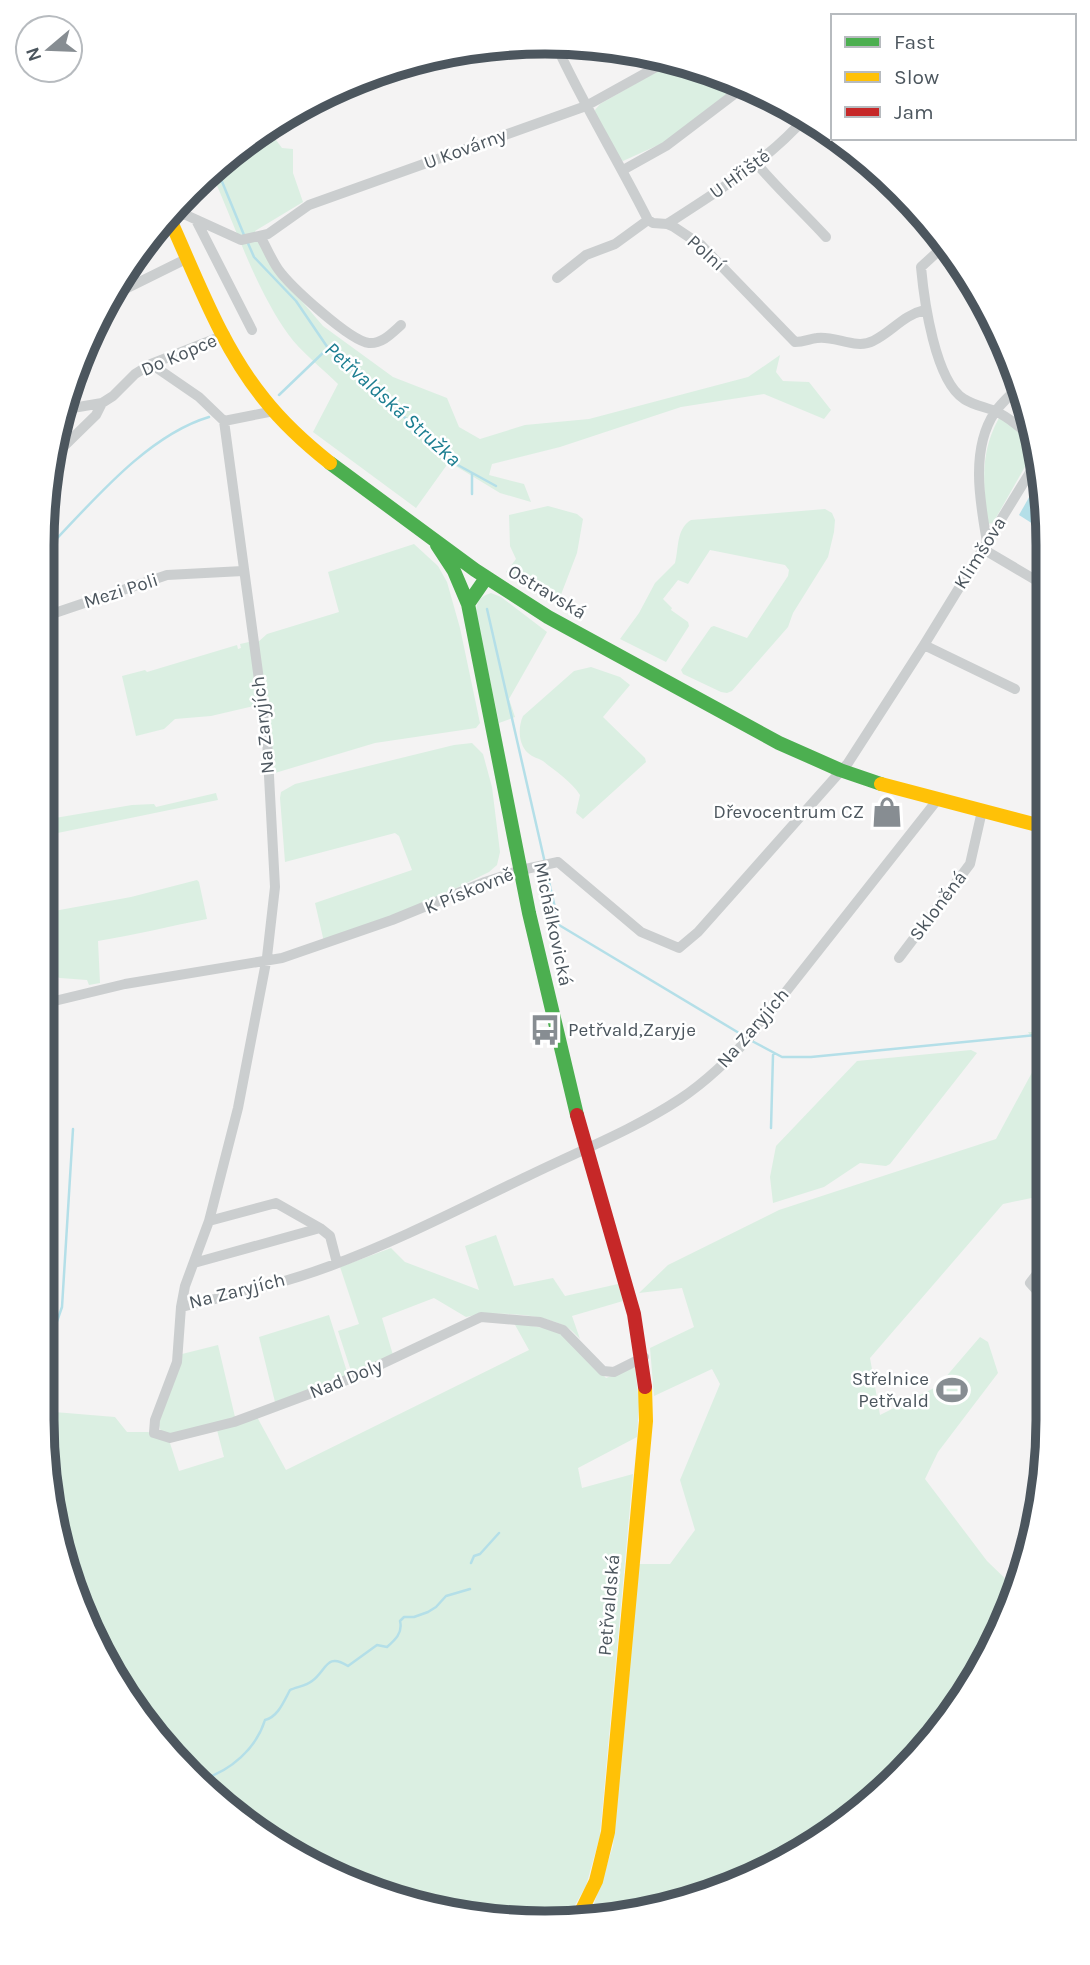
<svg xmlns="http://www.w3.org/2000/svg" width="1090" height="1965" viewBox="0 0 1090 1965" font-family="Karla,sans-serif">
  <rect width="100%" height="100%" fill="#f4f3f3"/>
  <path fill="#dbefe2" d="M675 61 706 69 740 84 665 142 623 161 619 158 595 117V110L600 104Z
    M267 128 282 148 293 149V173L303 202 255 231 271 265 323 326 393 377 447 398 459 427 480 439 525 425 589 419 748 377 780 355 776 372 783 381 809 382 831 410 824 419 764 394 681 407 560 447 492 464 489 475 524 484 531 502 500 493 449 462 416 508 313 432 338 384C322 368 301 352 288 334 253 284 236 227 211 172L238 146Z
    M999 418 1018 428 1034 451 993 523 987 524C984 485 979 454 999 418Z
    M548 506 577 514 583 519 577 553 557 605 506 572 516 559 510 546 509 515Z
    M825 509 832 513 835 520 834 532 828 557 793 613 788 627 732 691 727 693 721 692 683 674 681 670 711 627 714 626 747 638 788 576 789 570 785 565 710 550 688 584 678 580 663 599 672 608 671 610 688 622 689 626 666 662 620 639 639 613 655 583 675 563C679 548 676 529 691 520Z
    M414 544 438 566 447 582 460 628 480 723 476 728 375 743 275 773 257 643 267 634 339 612 328 572Z
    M491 593 501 597 547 632 509 699 515 717 499 723 476 613C477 601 479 597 491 593Z
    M249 642 251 643 258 705 211 716 175 719 164 729 136 736 122 676 145 670 147 672 237 645 238 649 241 648 240 644Z
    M591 667 620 677 630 685 603 717 645 758 646 762 583 819 576 813 580 795C571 781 555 771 543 761 538 758 532 757 528 753 518 744 518 727 523 716L574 671Z
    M472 743 483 754 492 787 500 852 497 865 489 872 422 905 324 942 315 903 412 870 399 836 395 833 285 862 280 798 281 792 295 784 454 745Z
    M216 793 218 800 43 836V820L132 805 154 804 156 807Z
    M197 880 199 882 207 919C170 926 135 935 98 941L100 983 89 985 87 980 60 978 43 972V913L131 897Z
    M1028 1032H1046V1195L1003 1204 870 1358 880 1415 938 1386 980 1337 988 1342 998 1373 938 1452 925 1479 987 1561 1015 1588 981 1671 877 1798 738 1885 589 1919 613 1846 639 1564H670L695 1530 680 1480 720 1384 712 1369 654 1396 650 1348 694 1327 682 1288 639 1293 668 1265 779 1210 996 1139 1042 1054Z
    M971 1050 977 1053 890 1164 886 1166 860 1163 824 1187 773 1203 770 1177 776 1146 857 1061Z
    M496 1235 514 1286 553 1278 565 1296 618 1284 623 1301 572 1316 580 1339C575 1334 570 1328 563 1325 538 1313 492 1311 466 1317L434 1298 382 1318 393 1355 352 1374 338 1331 359 1324 340 1267 391 1248 405 1262 479 1290 465 1246Z
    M329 1315 348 1375 275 1402 259 1337Z
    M514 1323 556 1330 576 1345 606 1378 635 1367 639 1402 637 1437 578 1468 582 1488 633 1474 600 1836 586 1886 566 1921 415 1906 266 1838 146 1727 69 1582 42 1420V1411L115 1417 127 1432H148L169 1440 179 1471 224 1457 217 1430 257 1417 286 1470 529 1350Z
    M218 1345 235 1417 170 1435 161 1432 158 1422 182 1354Z"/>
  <path fill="#b4dfe8" d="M1040 478H1043L1044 480V531L1019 515Z"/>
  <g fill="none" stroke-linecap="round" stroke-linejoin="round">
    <path stroke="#b4dfe8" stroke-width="2.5" d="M216 167 244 235
      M247 241 254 257 296 301 328 348 456 464 496 486
      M279 395 327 349
      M472 494V473
      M43 553C89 506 145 436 209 417
      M487 609 545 863
      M546 869 559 925 744 1036
      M750 1040 782 1057H811L1046 1034
      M771 1128 773 1055
      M42 1364 62 1307 73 1129
      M471 1563 474 1556 480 1554 499 1533
      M203 1779C230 1771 256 1749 265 1720 278 1717 284 1701 290 1690 296 1687 306 1686 312 1681 327 1670 326 1652 348 1666L377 1645 387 1647C395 1640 403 1633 400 1621L404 1617H414L428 1612 436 1607 446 1596 470 1589"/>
    <path stroke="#cbcecf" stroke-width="10" d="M556 45C583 104 618 160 648 220L653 223 667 224 674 227 701 245 795 342C804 342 809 339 817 338 834 335 856 350 873 341 892 332 903 315 925 310
      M757 164C779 190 803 212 826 237
      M623 170 666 146 745 86
      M167 214 186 215 241 240 268 234 309 205 586 106 669 60
      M196 220 252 330
      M667 224C717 192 767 161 806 117
      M260 236C266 246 271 259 278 269 290 286 350 341 369 343 382 344 392 333 401 325
      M945 245 921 267C924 300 935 381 964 399 973 405 985 407 995 411 1010 418 1022 429 1034 440
      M557 278 586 255 615 244 648 220
      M107 298 188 258
      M151 364 199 397 224 421
      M61 410 102 403 113 396 135 374 151 364 225 335
      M274 411 224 421 267 739 275 887 267 957 238 1108 209 1221 185 1286 181 1307C231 1295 282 1284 330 1266 398 1241 463 1207 528 1176 579 1151 633 1130 680 1099 707 1081 729 1059 751 1036L938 799
      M52 458 96 415 102 403
      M987 542C980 502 970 449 995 412 1002 402 1013 393 1021 384
      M983 549 1044 585
      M43 617 167 575 243 571
      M924 645 1015 689
      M899 958 970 864 982 811
      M42 1004 125 984 282 958 392 920 485 882 521 870 558 862 641 932 679 948 698 932 848 763 924 645 1029 474 1039 462
      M209 1221 276 1203 320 1228 330 1236 337 1263
      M1046 1262 1030 1283 1046 1301
      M194 1263 320 1228
      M181 1307 177 1362 155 1420 154 1433 170 1438 234 1422 352 1378 481 1317 540 1322 563 1330 603 1371 614 1372 644 1357"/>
    <path stroke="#4caf50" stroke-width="14" d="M330 463 475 570 548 617 779 743 840 770 881 784
      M437 545 454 571 468 604 529 913 577 1115
      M468 604 486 578"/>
    <path stroke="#ffc107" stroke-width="14" d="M167 213C196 276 220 345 264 399 283 423 306 444 330 463
      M881 784 1045 827
      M576 1922 596 1881 608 1832 646 1421 645 1387"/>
    <path stroke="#c62828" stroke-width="14" d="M577 1115 634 1314 645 1387"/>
  </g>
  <defs>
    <symbol id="shop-bare" viewBox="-9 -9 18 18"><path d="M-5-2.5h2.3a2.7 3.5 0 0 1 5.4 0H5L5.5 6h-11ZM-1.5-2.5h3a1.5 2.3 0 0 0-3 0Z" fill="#878d92" stroke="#fff" stroke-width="2.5" paint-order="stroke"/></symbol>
    <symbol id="bus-bare" viewBox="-9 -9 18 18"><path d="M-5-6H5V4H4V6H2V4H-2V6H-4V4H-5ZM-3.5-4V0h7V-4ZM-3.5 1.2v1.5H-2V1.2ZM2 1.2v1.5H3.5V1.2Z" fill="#878d92" stroke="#fff" stroke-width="2.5" paint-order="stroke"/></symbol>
    <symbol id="stadium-bare" viewBox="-9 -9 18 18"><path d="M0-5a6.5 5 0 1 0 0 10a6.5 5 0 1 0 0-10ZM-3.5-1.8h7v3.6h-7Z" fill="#878d92" stroke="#fff" stroke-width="2.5" paint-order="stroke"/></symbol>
  </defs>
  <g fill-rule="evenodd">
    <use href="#shop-bare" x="865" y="790" width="44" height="44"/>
    <use href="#bus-bare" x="523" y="1008" width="44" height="44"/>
    <use href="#stadium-bare" x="930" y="1368" width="44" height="44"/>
  </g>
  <g text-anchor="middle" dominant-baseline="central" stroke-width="5" stroke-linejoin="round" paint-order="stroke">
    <g font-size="19" fill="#4c565e" stroke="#fff">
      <text transform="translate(465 149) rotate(-20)">U Kovárny</text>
      <text transform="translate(740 174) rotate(-36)">U Hřiště</text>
      <text transform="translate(706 253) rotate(42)">Polní</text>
      <text transform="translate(179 355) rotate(-23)">Do Kopce</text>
      <text transform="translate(980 553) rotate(-58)">Klimšova</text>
      <text transform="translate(121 591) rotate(-18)">Mezi Poli</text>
      <text transform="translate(547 592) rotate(31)">Ostravská</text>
      <text transform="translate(263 725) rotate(-96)">Na Zaryjích</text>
      <text transform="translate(469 891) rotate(-22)">K Pískovně</text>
      <text transform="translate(938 906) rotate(-53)">Skloněná</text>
      <text transform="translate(553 924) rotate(78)">Michálkovická</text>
      <text transform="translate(753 1028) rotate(-49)">Na Zaryjích</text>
      <text transform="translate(237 1291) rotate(-14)">Na Zaryjích</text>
      <text transform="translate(346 1379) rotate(-22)">Nad Doly</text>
      <text transform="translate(609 1605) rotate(-85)">Petřvaldská</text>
    </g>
    <g font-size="19" fill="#4c565e" stroke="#fff" text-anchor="end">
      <text x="864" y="812">Dřevocentrum CZ</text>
      <text x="568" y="1030" text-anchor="start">Petřvald,Zaryje</text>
      <text x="929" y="1379">Střelnice<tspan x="929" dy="22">Petřvald</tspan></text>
    </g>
    <g font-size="21" font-style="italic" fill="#1c7e91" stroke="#fff">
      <text transform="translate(393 404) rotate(42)">Petřvaldská Stružka</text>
    </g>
  </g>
  <path d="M0 0H1090V1965H0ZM545 54H545A491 491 0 0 1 1036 545V1420A491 491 0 0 1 545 1911H545A491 491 0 0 1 54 1420V545A491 491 0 0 1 545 54Z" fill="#fff" fill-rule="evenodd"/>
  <path fill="none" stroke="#4c565e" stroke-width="9" d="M545 54H545A491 491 0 0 1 1036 545V1420A491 491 0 0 1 545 1911H545A491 491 0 0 1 54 1420V545A491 491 0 0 1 545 54Z"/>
  <rect x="831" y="14" width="245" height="126" fill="#ffffff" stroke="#b7bbbf" stroke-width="2"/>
  <rect x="845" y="37" width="35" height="10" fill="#4caf50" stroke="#b7bbbf" stroke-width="2"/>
  <text x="894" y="49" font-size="21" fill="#4c565e">Fast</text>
  <rect x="845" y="72" width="35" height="10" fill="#ffc107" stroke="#b7bbbf" stroke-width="2"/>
  <text x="894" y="84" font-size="21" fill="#4c565e">Slow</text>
  <rect x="845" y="107" width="35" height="10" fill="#c62828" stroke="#b7bbbf" stroke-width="2"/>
  <text x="894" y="119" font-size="21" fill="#4c565e">Jam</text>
  <g transform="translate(49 49) rotate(251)"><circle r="33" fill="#ffffff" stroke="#b7bbbf" stroke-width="2"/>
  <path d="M0-5L12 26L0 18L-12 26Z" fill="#878d92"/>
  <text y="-10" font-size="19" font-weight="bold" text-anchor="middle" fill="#4c565e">N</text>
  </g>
</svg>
